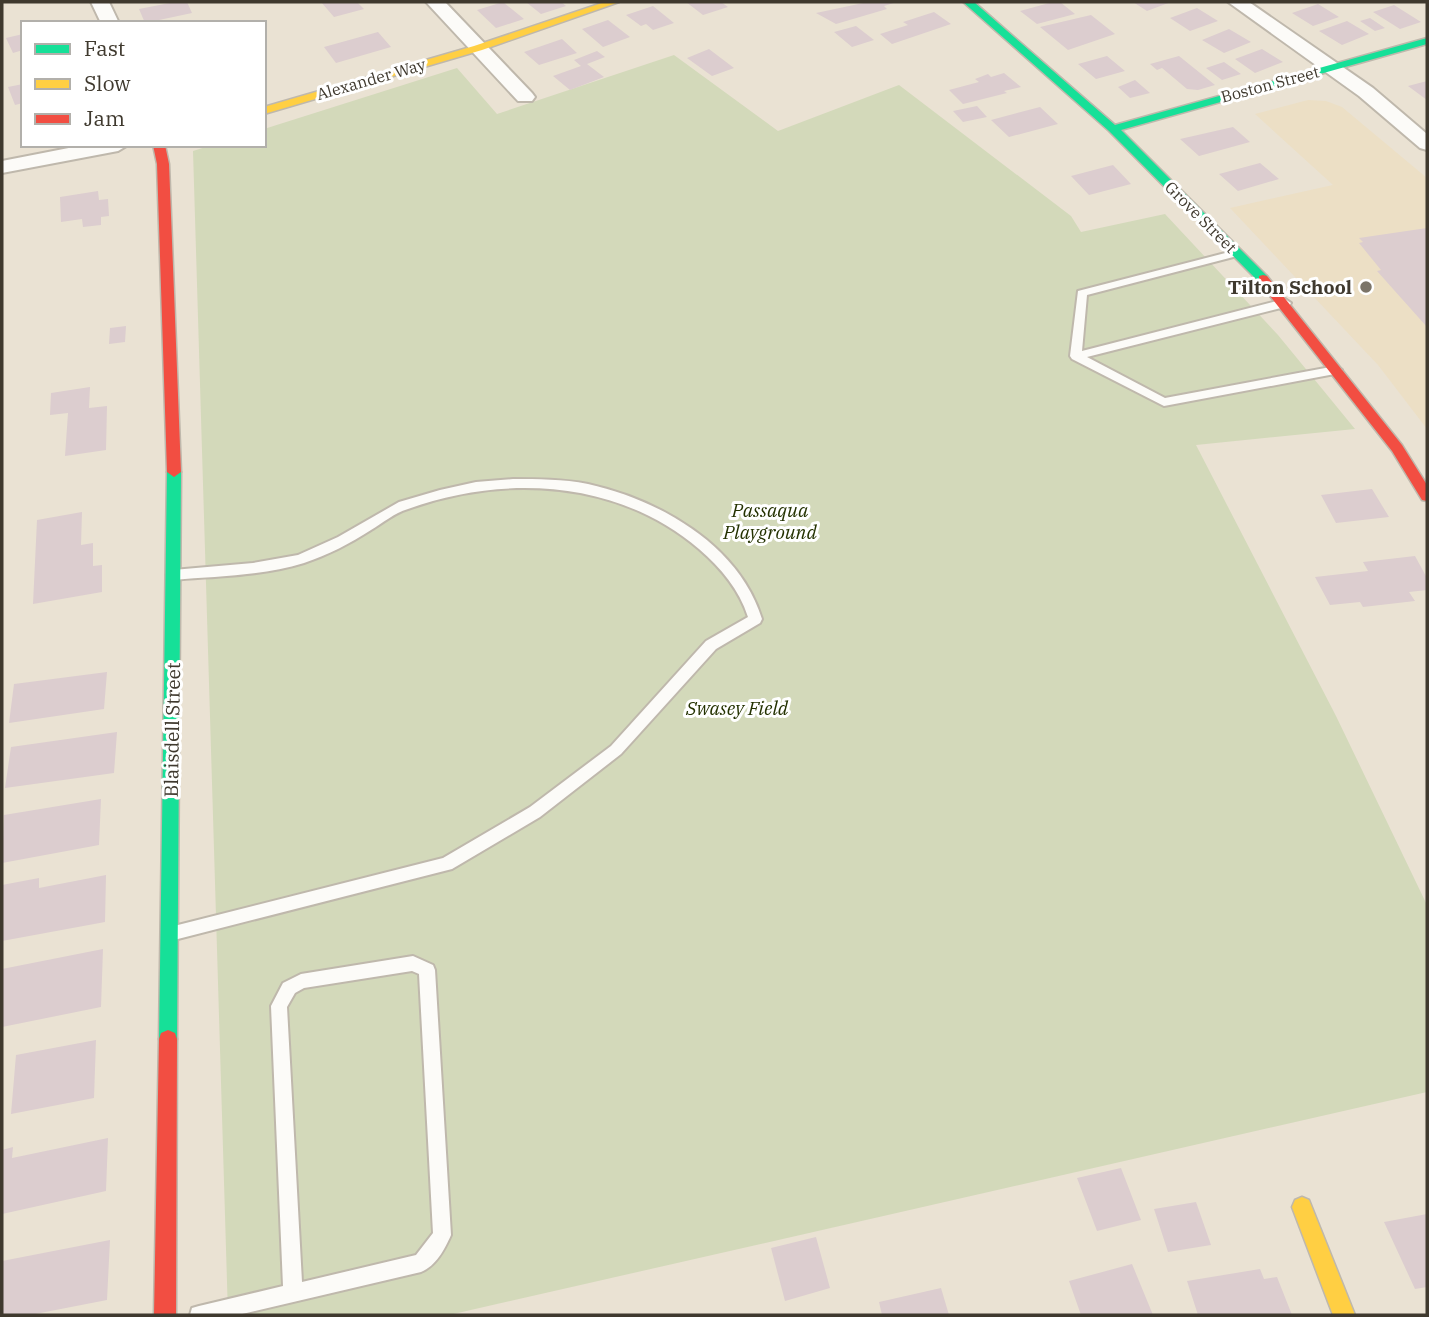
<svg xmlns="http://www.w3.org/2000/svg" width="1429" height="1317" viewBox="0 0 1429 1317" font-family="'IBM Plex Serif',serif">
  <rect width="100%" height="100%" fill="#eae2d3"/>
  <path fill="#ecdfc5" d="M1308 100 1326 101 1342 107 1427 178V429L1378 365 1230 208 1333 185 1255 114Z"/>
  <path fill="#d3d9ba" d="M674 55 778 131 899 85 1071 216 1081 232 1165 214 1278 335 1355 429 1196 445 1336 716 1427 905V1092L449 1315H228L193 151 212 145H264V129L457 68 497 114Z"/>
  <path fill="#dccdcf" d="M175 2H187L192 13 145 23 139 9Z
    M321 2H357L364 9 334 17Z
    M503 2 524 19 496 28 477 10Z
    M526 2H561L566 6 541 14Z
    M686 2H721L728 7 703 15Z
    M868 2H897L884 6 887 9 836 24 816 13Z
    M1053 2H1060L1075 14 1037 24 1020 11Z
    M1133 2H1171L1147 11Z
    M1318 4 1339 17 1313 26 1292 13Z
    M1394 5 1421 22 1400 29 1373 12Z
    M653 6 674 23 653 30 646 24 641 26 626 15Z
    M1197 8 1218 21 1190 31 1170 18Z
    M934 12 951 24 892 44 880 34 908 25 903 22Z
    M1091 15 1115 34 1068 50 1040 27Z
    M1370 18 1385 28 1375 31 1360 21Z
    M608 20 630 37 603 47 582 29Z
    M1347 21 1369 34 1342 45 1319 31Z
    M856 26 874 40 852 47 834 32Z
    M1229 29 1251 42 1224 53 1202 40Z
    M378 32 391 47 336 63 324 47Z
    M23 34V50L13 53 6 38Z
    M562 39 577 53 539 65 524 52Z
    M709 49 734 68 712 76 687 58Z
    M1262 49 1283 62 1255 73 1235 59Z
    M597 51 605 57 587 64 604 77 570 90 553 76 581 66 574 60Z
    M1107 56 1125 71 1096 79 1078 64Z
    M1179 56 1215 85 1198 90 1187 89 1162 68 1157 70 1150 64Z
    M1224 62 1241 74 1222 80 1206 68Z
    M1004 73 1021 87 1004 91 1007 93 963 104 949 90 979 82 975 79 988 74 991 77Z
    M1135 80 1150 93 1130 98 1118 87Z
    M1427 81V100L1408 86Z
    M23 84V103L15 105 8 87Z
    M977 106 987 117 963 122 953 111Z
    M1040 107 1058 124 1009 137 991 120Z
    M1233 127 1250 142 1199 156 1180 139Z
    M1260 163 1279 179 1238 191 1219 174Z
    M1113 165 1131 184 1089 195 1071 176Z
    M98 191 99 200 108 199 109 216 101 217V225L83 227 82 219 61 222 60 197Z
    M1427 228V327L1377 271 1381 270 1359 243 1363 242 1359 238Z
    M126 326 125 342 109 344 110 328Z
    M90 387 89 408 107 406 106 450 65 456 68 413 50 415 51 393Z
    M1372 489 1389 517 1336 523 1321 495Z
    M82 512 81 545 93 543V566L102 565V592L33 604 37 520Z
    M1415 556 1427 578V590L1409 592 1415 601 1363 607 1360 602 1330 605 1315 577 1368 571 1363 562Z
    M107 672 104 709 9 723 14 684Z
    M117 732 114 773 5 788 11 747Z
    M101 799 99 845 2 863 4 815Z
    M106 875 105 922 2 941V885L39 878V888Z
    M103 949 101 1007 2 1027V969Z
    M96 1040 94 1098 11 1114 16 1055Z
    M108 1138 106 1191 2 1214V1150L13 1147 12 1158Z
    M1121 1168 1141 1220 1097 1231 1077 1178Z
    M1196 1202 1211 1245 1168 1252 1154 1209Z
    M1427 1214V1287L1415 1289 1384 1222Z
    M816 1237 830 1288 785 1301 771 1248Z
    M110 1240 107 1300 30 1315H2V1261Z
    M1132 1264 1153 1315H1081L1069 1281Z
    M1260 1269 1264 1279 1277 1277 1292 1315H1198L1187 1281Z
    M941 1288 949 1315H882L879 1302Z"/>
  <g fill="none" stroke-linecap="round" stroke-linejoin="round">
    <defs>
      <path id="lane" d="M1237 250 1242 253 1241 255 1087 295 1082 351 1285 299 1291 303 1289 306 1087 357 1165 398 1336 366 1342 370 1340 373 1164 406 1072 359 1070 356 1078 291Z
        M513 479C538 479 563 479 588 484 660 500 739 545 762 619L760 623 716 649 621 754 540 817 452 869 174 940 168 938 166 933 168 928 174 926 443 858 530 807 611 746 706 641 748 617C739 589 721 568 699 549 618 480 505 474 408 509 394 513 383 523 371 530 351 543 328 555 304 563 262 576 217 576 173 580L166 575 173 570 253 563 298 555 338 537 399 502 440 490 476 482Z
        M413 956 433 965 435 970 451 1235C445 1249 436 1266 421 1272L238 1315H190L192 1308 199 1306 283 1286 271 1006 283 983 301 974ZM412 971 419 974 433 1233 416 1255 302 1282 287 1007 295 993 304 988Z"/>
      <path id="street" d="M91 2H109L119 23H101Z
        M426 2H445L532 93 535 97 532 101H518Z
        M1228 2H1249L1373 88 1427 134V150L1420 148 1359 96Z
        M84 145H128L118 151 2 173V161Z"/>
      <path id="fast" d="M963 2H974L1115 125 1427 38V44L1121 130 1267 276V282H1259L1109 131Z
        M174 467 181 472 177 1039 175 1045 168 1048 161 1045 159 1039 167 472Z"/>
      <path id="slow" d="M605 2H619L482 50 264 114V107L474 46Z
        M1302 1197 1309 1200 1355 1315H1333L1292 1207 1295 1200Z"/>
      <path id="jam" d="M153 145H165L169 164 181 472 174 477 167 472 157 164Z
        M1263 275 1267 276 1402 445 1427 485V501L1422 500 1392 451 1259 282V276Z
        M168 1030 175 1033 177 1039 176 1315H154L159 1039 161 1033Z"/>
    </defs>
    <use href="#lane" stroke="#bfb8ac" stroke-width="4"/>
    <use href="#street" stroke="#bfb8ac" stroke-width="4"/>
    <use href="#fast" stroke="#bfb8ac" stroke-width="3"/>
    <use href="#slow" stroke="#bfb8ac" stroke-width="3"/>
    <use href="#jam" stroke="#bfb8ac" stroke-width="3"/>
    <use href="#lane" fill="#fcfbf8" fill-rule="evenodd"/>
    <use href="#street" fill="#fcfbf8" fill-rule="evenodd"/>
    <use href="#fast" fill="#16e098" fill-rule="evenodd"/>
    <use href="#slow" fill="#ffcf43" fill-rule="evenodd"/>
    <use href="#jam" fill="#f24e42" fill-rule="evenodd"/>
  </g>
  <circle fill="#7b7468" stroke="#fff" stroke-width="2.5" cx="1366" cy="287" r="7"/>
  <g text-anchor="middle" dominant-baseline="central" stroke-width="6" stroke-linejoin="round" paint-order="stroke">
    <g font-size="16" fill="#3f392e" stroke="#fff">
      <text transform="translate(371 79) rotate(-16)">Alexander Way</text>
      <text transform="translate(1270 84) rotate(-15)">Boston Street</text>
      <text transform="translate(1201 217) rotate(45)">Grove Street</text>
    </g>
    <g font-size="19" font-weight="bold" fill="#3f392e" stroke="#fff" text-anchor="end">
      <text x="1352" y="287">Tilton School</text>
    </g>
    <g font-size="19" font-style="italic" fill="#243201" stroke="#fff">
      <text x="770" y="510">Passaqua<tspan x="770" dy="22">Playground</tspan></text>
      <text x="737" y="708">Swasey Field</text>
    </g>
    <g font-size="19" fill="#3f392e" stroke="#fff">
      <text transform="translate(172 730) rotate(-89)">Blaisdell Street</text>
    </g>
  </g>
  <rect width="1429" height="1317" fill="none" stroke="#3f392e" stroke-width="7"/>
  <rect x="21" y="21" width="245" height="126" fill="#ffffff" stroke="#b2b0ab" stroke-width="2"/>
  <rect x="35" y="44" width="35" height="10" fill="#16e098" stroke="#b2b0ab" stroke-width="2"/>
  <text x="84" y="56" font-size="21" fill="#3f392e">Fast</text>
  <rect x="35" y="79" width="35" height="10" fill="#ffcf43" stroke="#b2b0ab" stroke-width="2"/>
  <text x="84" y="91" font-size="21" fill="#3f392e">Slow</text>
  <rect x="35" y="114" width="35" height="10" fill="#f24e42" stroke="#b2b0ab" stroke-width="2"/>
  <text x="84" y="126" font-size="21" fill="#3f392e">Jam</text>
</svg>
